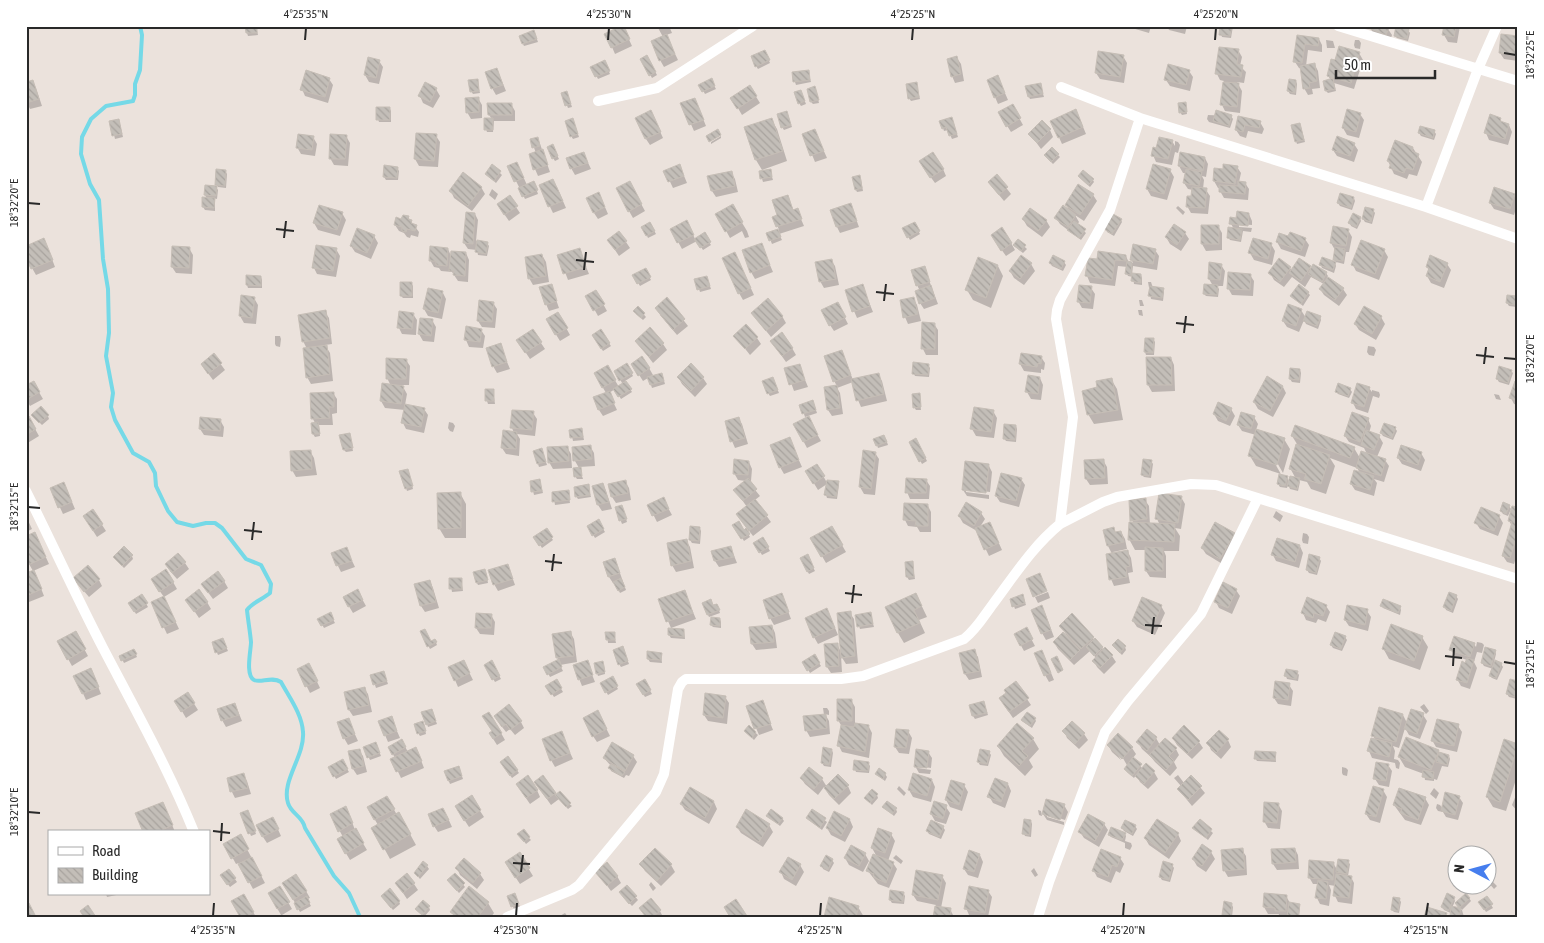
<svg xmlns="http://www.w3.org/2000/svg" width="1544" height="943" viewBox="0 0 1544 943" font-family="'Asap Condensed',sans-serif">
  <defs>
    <pattern id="building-back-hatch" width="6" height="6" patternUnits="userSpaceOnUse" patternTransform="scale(1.25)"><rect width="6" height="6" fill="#c3beb8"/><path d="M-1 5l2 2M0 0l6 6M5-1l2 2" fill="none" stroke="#a8a39e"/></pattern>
  </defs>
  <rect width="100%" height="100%" fill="#ebe2dc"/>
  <path fill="#0003" d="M256 26 258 35 248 36 247 33Z
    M418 26H436V28H419Z
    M657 26H669L672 33 666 35 678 60 664 67 660 60 663 37Z
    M1125 26H1151L1149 33Z
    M1167 26H1187L1185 34 1169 30Z
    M1222 26H1233L1231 38 1222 37 1221 34Z
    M1366 26H1386L1385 28 1388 29 1392 35 1390 41 1374 35 1370 27Z
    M1445 26H1460L1457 43 1448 42 1444 35Z
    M1408 30 1410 33 1408 41 1397 38 1395 36Z
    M626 33 632 46 615 54 612 47Z
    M535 34 538 42 524 46 523 44Z
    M1298 37 1319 39 1322 45V52L1308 50 1306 66 1315 65 1318 71 1320 88 1312 89 1313 94 1308 95 1304 88 1302 69 1299 68 1295 62Z
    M1518 37V61L1504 59 1500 53Z
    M1326 40 1333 41 1335 48H1327Z
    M1355 40H1359L1361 43 1360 49 1355 48 1354 45Z
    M1238 50 1242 57 1240 66 1246 72 1244 83 1237 82 1242 91 1240 113 1225 111 1222 105 1224 81 1220 80 1217 74Z
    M765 52 770 63 758 69 756 66Z
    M1359 53 1363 60 1354 89 1334 83 1336 91 1328 93 1326 91 1331 80 1328 76 1336 62Z
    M1123 56 1127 63 1124 83 1100 79 1096 73Z
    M647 57 657 75 652 78 642 60Z
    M957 58 961 64 964 81 955 83 952 76Z
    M379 61 383 67 379 84 369 82 365 75Z
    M606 65 610 74 598 79 592 67Z
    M497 69 506 91 496 95 492 88Z
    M808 71 811 82 796 85 795 82Z
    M1189 71 1193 77 1190 91 1170 86 1166 80Z
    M998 77 1008 100 998 104 995 97Z
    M329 79 333 85 328 103 305 96 302 89Z
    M477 80 480 93 473 94 471 91Z
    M711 80 716 89 705 94 700 85Z
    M1296 81 1297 84 1296 95 1290 94 1288 91Z
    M33 82 36 88 42 106 30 109 27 103Z
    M916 83 920 99 911 101 909 98Z
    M1040 84 1044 97 1030 99 1029 97Z
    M750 87 760 103 742 115 732 98Z
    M436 89 440 96 433 108 423 103 420 96Z
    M816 91 819 103 813 104 811 102Z
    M567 92 572 107 568 108 562 93Z
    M802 94 806 104 801 106 799 103Z
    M478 98 482 105V118L471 119 467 112Z
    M695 99 706 126 694 131 682 104Z
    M1185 103 1187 114 1182 115 1180 112Z
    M511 104 515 111V121H494L493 132H487L486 129 492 119 489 115Z
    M1012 105 1023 125 1011 132 999 113Z
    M390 109 391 111V122H379L378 119Z
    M1360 114 1364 120 1359 138 1347 135 1343 128Z
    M788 115 792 127 784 130 782 127Z
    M1208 115 1231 116 1233 119 1230 128 1209 122 1207 119Z
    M1079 117 1086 134 1062 144 1052 122Z
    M654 118 663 138 650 145 646 139Z
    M1239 118 1260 122 1264 129 1262 134 1248 131 1246 138 1240 136 1236 130Z
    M771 119 777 129 787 161 762 170 756 160Z
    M1500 119 1503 123 1509 125 1512 132 1508 145 1489 140 1486 133Z
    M119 120 123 137 115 139 111 122Z
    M953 121 958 137 952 139 948 130 944 131 943 128Z
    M574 122 579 137 573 139 571 136Z
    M1301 127 1305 142 1297 144 1296 141Z
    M1050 130 1053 137 1041 149 1030 134Z
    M815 131 827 158 815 162 804 135Z
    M1434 131 1436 134 1434 140 1421 136 1419 133Z
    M417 134 436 136 440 142 438 167 419 166 415 159Z
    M346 136 350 143 348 166 334 165 330 158Z
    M721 136V138L711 144V142Z
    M313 137 317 144 315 156 301 154 297 147Z
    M531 140 539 141 550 172 538 176 535 169 536 153Z
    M1172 141 1175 146V141L1178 142 1180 145 1178 153 1175 152 1172 165 1156 162 1153 155Z
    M1354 144 1358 150 1354 162 1337 156 1333 150Z
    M1413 148 1422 162 1417 176 1409 174 1407 179 1394 174 1388 161Z
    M554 149 559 159 555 161 553 158Z
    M584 154 591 169 575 175 571 168Z
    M1181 154 1205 158 1208 164 1206 177 1202 176 1204 180 1203 189 1206 190 1210 196 1208 214 1191 213 1187 206 1192 198 1193 190 1188 189 1184 183 1186 173H1183L1179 166Z
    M1058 155 1060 157 1053 164 1045 156Z
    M517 163 527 185H535L538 194 525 199 509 167Z
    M493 166 502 175 496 183 486 174Z
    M680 166 687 183 673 188 665 171Z
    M1237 167 1241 173 1239 182 1245 183 1249 189 1248 200 1224 198 1220 191V188H1218L1214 181 1224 171Z
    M397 168 399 171 398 180H386L384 177Z
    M924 168 943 169 946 176 935 183Z
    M770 170 773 180 763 182 760 172Z
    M1170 170 1174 177 1167 200 1151 196 1147 189Z
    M225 171 227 174 226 188 218 187 216 184Z
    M731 172 735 179 738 192 716 197 712 191Z
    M997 176 1011 194 1004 201 989 183Z
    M1079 177 1093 180 1094 182 1090 187Z
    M861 179 863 191 857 192 856 190Z
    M540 186 557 187 566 208 553 213Z
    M216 187 218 190 217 199 213 198 215 202V211L205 210 203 207 207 199 205 195Z
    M481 187 485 194 472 211 454 198 451 191Z
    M492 189 498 194 495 200 489 195Z
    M633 189 645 211 633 218 629 211Z
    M1093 195 1097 201 1084 221 1075 215 1079 222 1077 225 1086 233 1081 240 1060 224 1056 218 1070 212 1066 205Z
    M1514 195 1518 202 1514 215 1494 209 1490 203Z
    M787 196 794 211 797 210 804 226 779 234 782 240 772 244 768 234 779 230 774 217 779 216Z
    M1354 198 1355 201 1352 210 1340 206 1338 203Z
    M602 200 608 214 598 219 594 213Z
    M851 205 859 227 840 233 837 227Z
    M732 206 747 231 749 237 745 238 742 231 730 238 717 214Z
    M1178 206 1185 212 1183 215 1176 208Z
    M516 207 520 213 509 221 502 211Z
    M1373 210 1375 213 1372 224 1365 222 1363 219Z
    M342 213 346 220 340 236 318 230 314 223Z
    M475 214 478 220 476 241 487 243 489 246 487 256 478 255 477 250 468 249 464 243Z
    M1249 214 1252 221V225L1239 224V227L1252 228 1251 232 1243 231 1241 242 1230 240 1228 237 1234 229 1231 224Z
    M408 217 419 232 418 237 411 235 410 238 407 237 404 233 399 231 395 225Z
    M1360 218 1361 221 1357 229 1351 226 1350 223Z
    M1023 219 1046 220 1050 227 1042 237 1027 226Z
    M1121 220 1122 222 1114 236 1107 232 1106 229Z
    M650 223 656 234 648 238 643 227Z
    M914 223 920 234 910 240 904 229Z
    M1202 226H1218L1222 233V250L1206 251 1202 244Z
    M690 228 695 239 704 234 711 245 703 250 697 241 682 249 671 229Z
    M1348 230 1352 237 1349 252H1346L1344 264 1336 262 1334 260 1335 250 1331 243Z
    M1185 233 1189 239 1181 251 1170 244 1166 237Z
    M374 236 378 243 371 259 355 252 351 246Z
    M1289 238 1305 239 1309 245 1305 257 1281 249 1277 242Z
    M609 241 626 242 630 248 619 256Z
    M1018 241 1027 249 1023 253 1014 246Z
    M996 242 1011 243 1015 250 1006 256Z
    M761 244 773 272 755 279 751 272Z
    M1271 244 1275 251 1272 265 1254 260 1250 253Z
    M47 246 55 267 36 275 32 268Z
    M189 248 193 255 192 274 176 273 172 267Z
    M336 249 340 256 336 277 317 274 314 268Z
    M448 249 451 256 466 253 469 260 468 282 458 281 452 272 441 271 439 268 434 267 430 260Z
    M579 249 589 274 568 280 559 256Z
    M1155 250 1159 256 1157 270 1133 266 1132 275H1141L1142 278V285L1134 284 1133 277 1128 276 1127 274 1128 267 1118 266 1115 286 1090 283 1087 276 1098 261 1126 256 1129 263H1133L1131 259Z
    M1384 250 1388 257 1379 280 1356 271 1353 265Z
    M542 255 546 262 549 282 533 285 529 278Z
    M979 259 998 266 1003 276 991 308 973 300 967 290Z
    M738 260 754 295 743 300 739 293Z
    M831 260 835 266 839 285 824 288 820 281Z
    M1064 262 1066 265 1063 271 1052 266 1050 263Z
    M1335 263 1336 266 1334 273 1322 268 1321 265Z
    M1031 264 1035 271 1024 285 1014 278 1010 271Z
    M1447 264 1451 270 1444 288 1431 283 1427 276 1429 271 1427 267Z
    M1221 265 1225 271 1223 286H1217L1219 289 1218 297 1206 296 1204 294 1213 286 1209 279Z
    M924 267 938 304 924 309 920 303V291L917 285Z
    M1310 267 1312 270 1326 273 1328 276 1327 278 1343 289 1347 295 1339 306 1324 295 1320 289 1324 284 1311 277 1305 287 1292 277 1284 287 1274 280 1270 273 1290 268 1292 271Z
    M645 269 651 280 640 286 634 276Z
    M1250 275 1254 281 1253 296 1232 295 1228 288Z
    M261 277 262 280V288H248L247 285Z
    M707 277 711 289 700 292 699 289Z
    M1148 282H1151L1153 288 1163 289 1164 292 1163 301 1151 299Z
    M411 283 413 286V298H403L401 296Z
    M551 285 559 308 549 311 546 304Z
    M862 285 873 312 857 318 854 311Z
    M1091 288 1095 294 1093 309 1082 308 1078 301Z
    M596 291 607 311 598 316 587 296Z
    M443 293 446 299 442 319 428 316 424 309Z
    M1308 293 1310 295 1303 306 1292 297Z
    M242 297 254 298 258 305 256 324 244 323 240 316Z
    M1516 297 1517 300V307L1509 306 1507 303Z
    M913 298 917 305 921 321 908 324 905 317Z
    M667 299 688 326 677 335 660 315Z
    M1139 300H1142L1144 306H1140Z
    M493 303 497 309 495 328 482 327 478 321Z
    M638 308 646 317 643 320 636 314Z
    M841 310 848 324 834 331 830 325Z
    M1138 310H1142L1143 316 1139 315Z
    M1301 310 1306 318 1320 317 1321 320 1318 329 1306 324 1304 320 1299 332 1287 327 1283 321Z
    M325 312 329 318 332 344 325 345 330 353 333 381 311 384 307 377V349L303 341Z
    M558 313 570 335 560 341 547 320Z
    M752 313 782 316 786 323 771 337Z
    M413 314 417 320 416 335 402 334 399 328Z
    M1381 317 1385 324 1376 340 1359 330 1355 324Z
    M432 320 436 327 434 342 423 341 419 334Z
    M934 324 938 330V355H926L923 349Z
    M481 330 485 336 483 348 469 347 466 340Z
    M600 331 611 346 603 351 593 336Z
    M275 336H280L281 339 280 347 276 346 275 344Z
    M735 336 757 338 761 344 750 355Z
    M1153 339 1155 342 1154 355H1146L1145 352Z
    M637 342 663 344 667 350 653 363Z
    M541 343 545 349 530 359 522 347Z
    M500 345 510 369 497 373 493 366Z
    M1368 346 1374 347 1376 350 1374 356 1369 355 1367 352Z
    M776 348H792L796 355 786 362Z
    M842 351 853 380 878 374 882 381 887 401 861 407 858 400 853 382 837 388 840 393 843 414 832 416 828 410 837 386 834 381Z
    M214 355 225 370 213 380 202 365Z
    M1041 357 1045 363 1044 370 1041 369V373L1024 371 1020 364Z
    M1171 358 1174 365 1175 391 1152 392 1148 385Z
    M406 360 410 366 409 385H402L407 394 405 405 424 409 428 415 424 433 406 429 403 423 405 410 385 408 381 401 391 386 387 378Z
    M627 364 633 376 625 381 632 392 621 399 615 389 609 393 617 410 603 416 599 410 606 393 595 374 607 367 619 387 623 385 616 371Z
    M691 365 703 378 707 384 695 397 682 384 678 377Z
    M799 365 808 387 794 391 786 369Z
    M928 365 930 368 929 377 915 376 914 374Z
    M649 368 653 375 643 381 636 370Z
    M1300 370 1301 373 1300 383 1292 382 1290 379Z
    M1511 371 1513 373 1509 385 1499 382 1497 379Z
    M663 377 665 384 652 388 651 385Z
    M1040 378 1043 385 1041 400 1031 399 1027 392Z
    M1111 379 1117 389 1123 420 1094 424 1088 414 1098 388Z
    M774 381 779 393 770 396 768 393Z
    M33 382 43 399 30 406 26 399Z
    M1518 384V405L1514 404 1511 398Z
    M1283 387 1286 393 1273 417 1258 409 1254 402Z
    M1369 388 1372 392V390L1379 392 1380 395 1379 398 1373 396 1368 413 1356 409 1353 403Z
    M1350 389 1352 392 1349 398 1338 394 1336 391Z
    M493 390 495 404H488L487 401Z
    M333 393 337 399V413L332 414 333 425H319L320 436 315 437 313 434 315 423 313 419Z
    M919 394 921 410H916L914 407Z
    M1494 394 1499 395 1501 400 1496 399Z
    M814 404 817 413 805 417 801 405Z
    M1231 409 1235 416 1230 426 1218 421 1214 414Z
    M993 411 997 418 994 438 976 436 972 429Z
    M533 413 537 419 535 436 517 434 520 439 519 456 506 454 502 448 514 433 512 428Z
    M48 416 49 419 42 425 35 418Z
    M1254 417 1258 424 1256 430 1284 439 1290 449 1283 473 1275 459 1273 460 1282 476 1287 477 1289 482 1296 479 1290 468 1297 444 1292 436 1354 448 1360 458 1367 454 1364 448 1349 442 1345 436 1368 419 1371 426 1369 433 1379 436 1383 443 1377 457 1385 460 1389 466 1384 482 1374 479 1377 483 1374 496 1355 490 1351 484 1360 473 1357 468 1330 458 1335 466 1326 494 1311 489 1307 482 1299 480 1300 482 1298 491 1290 489 1288 484 1287 488 1280 487 1278 484 1281 474 1256 466 1250 456 1256 435 1242 431 1238 425Z
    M29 418 39 436 26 444V419Z
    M738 418 742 424 748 444 735 448 732 441Z
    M808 418 821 441 807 448 795 425Z
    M220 420 224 427 223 437 204 435 200 429Z
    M449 422 453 423 455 426 453 432 450 431 448 428Z
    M1016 426 1017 429 1016 442 1006 441 1004 438Z
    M1395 428 1397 431 1393 440 1383 436 1381 433Z
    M582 430 584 440 573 441 571 431Z
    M350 437 353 451 346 452 344 450Z
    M789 438 802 467 784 474 780 467Z
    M886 439 888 445 878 448 875 440Z
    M916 440 927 461 922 464 911 443Z
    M590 446 594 453 595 466 579 467 583 479H577L575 476 579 468 575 461 573 448Z
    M567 447 571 454 572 468 553 469 549 462Z
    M542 450 547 465 539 467 534 451Z
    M310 451 314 458 317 475 296 477 292 470Z
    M864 452 875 453 879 459 875 495 864 494 860 487Z
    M1421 453 1425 460 1421 471 1402 464 1398 458Z
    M1103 460 1107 467 1108 484 1090 485 1086 479Z
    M1151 461 1153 464 1151 478 1144 477 1142 475Z
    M749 462 752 469 751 481H748L760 496 755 500 771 522 753 536 737 515 747 507 735 490 746 481 738 480 734 473Z
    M817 465 826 481 838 483 839 485 837 499 827 498 826 495 827 484 818 490 807 472Z
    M989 466 992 472 990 492 966 489V492L989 495V499L967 496 963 490Z
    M409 473 413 489 407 491 406 488Z
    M1021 479 1025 485 1019 507 1000 502 996 496Z
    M926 480 930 486 929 499H910L907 492Z
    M540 481 543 493 534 495 531 482Z
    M625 481 629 488 631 500 616 503 612 497Z
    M603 484 606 491 612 509 602 511 598 505 593 487Z
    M588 486 591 497 578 499 576 496Z
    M51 488 67 490 75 509 63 514Z
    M568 491 570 503 555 505 553 493Z
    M460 493 466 504V538H445L439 528Z
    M1181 497 1185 504 1181 529 1175 528 1180 536 1179 551H1164L1166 556V578L1150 577 1146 571V550H1135L1129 539 1134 524 1132 520 1145 500 1149 506 1150 525H1160L1157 519Z
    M649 506H667L672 515 657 522Z
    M928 506 931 512V532H920L917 527 908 526 905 520Z
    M1509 506 1511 509 1508 516 1503 514 1501 511Z
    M616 508 623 509 627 522 622 524Z
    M1518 509V551L1514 564 1507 562 1503 556 1512 526 1509 521Z
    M93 511 106 531 97 537 88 523Z
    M1276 511 1283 516 1280 522 1273 517Z
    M981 513 985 519 980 527 993 530 1002 550 989 556 977 531 963 523 959 516Z
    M26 516 32 529 26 532Z
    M1499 516 1503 523 1498 536 1480 529 1476 523Z
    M598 521 605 532 595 538 588 526Z
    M734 525 743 531 746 530 750 537 744 541Z
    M832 528 846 552 826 563 812 539Z
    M700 529 701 531 700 544 692 543 690 540Z
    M1113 529 1116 533 1121 532 1125 539 1127 549 1113 552 1114 554 1128 552 1131 558 1133 572 1128 573 1130 583 1114 586 1111 579 1112 554 1108 546Z
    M546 530 553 540 542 548 535 537Z
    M1303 533 1307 534 1309 537 1308 544 1303 543 1302 540Z
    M1234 534 1238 540 1224 565 1206 554 1202 548Z
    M763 538 770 551 762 555 755 543Z
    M38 540 49 564 33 571 29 564Z
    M686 540 690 547 694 568 676 572 672 565Z
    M1300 546 1303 553 1299 568 1276 561 1273 555Z
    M346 548 355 567 341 572 332 554Z
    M731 548 737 563 719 567 715 561Z
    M132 556 133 559 124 568 116 560Z
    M807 556 815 571 809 574 801 559Z
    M1319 558 1321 561 1317 575 1309 573 1307 570Z
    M615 559 626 590 620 593 615 583H613L609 577 604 562Z
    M185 563 189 569 177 579 170 571Z
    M912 563 915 579 909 580 907 577Z
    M508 565 515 585 498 591 494 584Z
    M486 573 488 583 478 585 477 583Z
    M26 575 37 578 44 596 29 602 26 598Z
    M461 579 463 591 452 592 450 580Z
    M99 580 102 586 89 597 78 584Z
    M224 581 228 588 213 599 207 591Z
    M430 581 433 588 439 608 425 612 421 606Z
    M173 582 177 589 164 597 179 629 167 634 152 602 164 597 156 586Z
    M1236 590 1240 596 1232 614 1219 608 1216 602Z
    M684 591 696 619 671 628 659 600Z
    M1048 592 1050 598 1038 603 1035 597Z
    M916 594 927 617 919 620 925 633 904 643 898 633Z
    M782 595 791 619 774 625 770 618Z
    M142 596 148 607 136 614 130 603Z
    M1456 596 1458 599 1453 613 1446 610 1445 607Z
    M361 597 366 606 353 613 344 598Z
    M1024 599 1026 605 1015 609 1014 606Z
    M207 602 211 609 199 618 191 606Z
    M717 605 720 613 709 617 708 615 713 607Z
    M1161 606 1165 613 1155 635 1137 627 1133 621Z
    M1326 606 1330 612 1326 622 1318 619 1316 623 1306 620 1303 613Z
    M1382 606 1400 607 1401 610 1400 615 1383 608Z
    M1367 611 1371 617 1368 631 1349 626 1345 620Z
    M850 613 854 619 858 663 846 664 841 656 842 672 831 673 827 667 837 644 841 652Z
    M870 613 874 627 860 629 859 626Z
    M1045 613 1054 637 1046 640 1042 633Z
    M330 614 335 623 324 628 319 619Z
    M491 615 495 622 494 635 480 634 476 628Z
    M830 616 838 635 818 644 814 637Z
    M720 619 721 622V628L713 627 711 625Z
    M772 626 775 633 777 648 756 650 752 644 751 628Z
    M1061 626 1093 638 1104 650 1112 656 1116 662 1104 674 1097 667 1094 661 1096 658 1090 651 1074 665 1058 649 1054 642 1068 638Z
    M1026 629 1035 646 1024 651 1015 635Z
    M684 630 685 639 671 638 669 635Z
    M75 632 88 656 72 666 58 641Z
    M421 632 431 642 435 640 437 645 430 649Z
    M570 632 574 639 577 662 560 665 563 671 550 677 545 667 558 661 553 635Z
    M607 633H614L616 643H608Z
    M1345 637 1347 640 1342 651 1333 648 1331 645Z
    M1422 637 1428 647 1420 670 1389 659 1383 648Z
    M224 642 228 651 218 655 213 643Z
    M1477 642 1482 643 1484 645 1482 653 1477 652 1474 662 1477 668 1470 689 1461 686 1457 679 1467 660 1455 656 1451 650 1474 644 1476 647Z
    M1125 647 1126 650 1122 655 1115 648Z
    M134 650 137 657 124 663 121 657Z
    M624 651 629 664 621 667 619 664Z
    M974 651 978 657 982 677 969 680 965 674Z
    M1495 651 1496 654 1494 662 1501 664 1503 667 1497 680 1492 678 1490 676 1493 669 1484 666 1482 663Z
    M661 654 662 663 650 662 648 659Z
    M814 656 821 666 810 673 804 662Z
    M1045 658 1054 680 1049 682 1045 675Z
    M491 662 501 679 495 682 485 665Z
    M587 662 595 682 582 686 574 666Z
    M604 665 605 674 598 676 597 673Z
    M467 668 473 680 458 687 455 680Z
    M298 669 312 671 320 688 310 693Z
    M1297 672 1299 675 1298 681 1287 679 1286 676Z
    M385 675 388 684 376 688 372 676Z
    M75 676H94L101 694 86 700Z
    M612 678 618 689 608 695 602 684Z
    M556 680 563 692 554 697 547 686Z
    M644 680 652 694 645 697 637 684Z
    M1518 682 1517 699 1509 697 1507 694Z
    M1289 685 1293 691 1291 706 1278 704 1274 698Z
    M364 688 368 694 372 712 353 716 349 710Z
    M188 694 198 710 186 718 176 701Z
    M725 697 729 703 727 724 708 721 704 715Z
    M1027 699 1031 705 1013 718 1004 705Z
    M851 700 855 707V724L869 727 872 733 869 758 842 752 839 746 842 727 838 720Z
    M762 702 773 730 759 735 747 707Z
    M984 702 988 715 975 719 973 716Z
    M235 704 242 721 226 727 222 720Z
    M1424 704 1429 711 1426 714 1420 707Z
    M823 708H827L829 711V715L825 714 829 721 830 734 810 737 806 730 824 715Z
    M423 713H433L437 724 428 727Z
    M1403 715 1407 723 1423 715 1427 721 1420 739 1409 735 1405 728 1399 748 1393 746 1395 751 1394 759 1398 760 1400 763 1399 769 1396 768 1395 763 1372 758 1369 751 1376 741 1373 736Z
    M391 717 400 738 388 742 385 735Z
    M601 718 610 736 597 742 593 736Z
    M348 719 358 741 348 745 344 738Z
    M1035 719 1036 721 1032 728 1022 721Z
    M521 722 524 728 515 735 510 729 506 732 499 723Z
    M424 725 426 734 420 736 418 733Z
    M1458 726 1462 732 1457 752 1436 747 1432 740Z
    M749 727 758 735 754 740 745 731Z
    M908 731 912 738 909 754 899 753 895 747Z
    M1064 731 1084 734 1088 740 1079 749 1067 738Z
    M1147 731 1156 738 1160 745 1176 749 1179 755 1174 762 1177 768 1170 776 1155 762 1151 757 1142 749 1138 742Z
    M501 733 505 740 497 745 490 734Z
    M561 733 573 759 555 767 551 760Z
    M1118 734 1132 748 1136 754 1133 758 1143 769 1154 772 1158 779 1148 789 1140 782 1136 775 1134 778 1127 772 1126 770 1128 767 1120 753 1118 755 1121 760 1112 752 1108 745Z
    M1173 738 1199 742 1203 748 1192 759 1177 745Z
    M1033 739 1039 749 1029 760 1033 767 1025 776 1004 756 998 746Z
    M1228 740 1231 747 1221 759 1211 750 1208 743Z
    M402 741 408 752 419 755 424 768 401 778 392 759 395 758 389 747Z
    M1518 745V773L1506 811 1493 807 1487 797Z
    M377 746 381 756 370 760 364 748Z
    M359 750 363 756 367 772 357 775 353 769Z
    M832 750 833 753 831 767 824 766 822 763Z
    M1438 751 1440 754 1449 756 1450 759 1448 767 1442 766 1437 780 1434 779V781L1425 780 1424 774 1405 767 1399 757Z
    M928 752 932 758 931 768 918 766V768L931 770 930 774 919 773 915 766Z
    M989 752 991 755 988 766 980 765 978 762Z
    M1275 754 1276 762 1257 761 1255 758Z
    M633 756 637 762 629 776 626 775 624 778 611 771 610 768 611 766 604 758Z
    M508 758 519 773 512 778 502 763Z
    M342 761 349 772 336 779 330 767Z
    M868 763 870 766 869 773 856 772 855 769Z
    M1388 765 1392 771 1389 787 1379 785 1375 779Z
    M1342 767 1346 768 1348 770 1347 776 1343 775 1342 773Z
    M460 770 463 779 450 784 445 772Z
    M243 774 247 781 251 794 235 798 232 792 228 779Z
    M876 774H885L887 777 885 781Z
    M1178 775 1184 783 1191 776 1205 793 1192 806 1178 789 1181 786 1174 778Z
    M801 778 822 779 827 787 848 786 851 793 839 805 829 795 824 787 818 795 805 784Z
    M995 779 1008 784 1011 791 1005 808 993 803 989 796Z
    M932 780 935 787 931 802 913 797 909 790Z
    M964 785 968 792 962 811 950 807 946 800Z
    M899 786 906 793 904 796 897 789Z
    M539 788 555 793 572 806 568 809 559 799 551 805Z
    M1434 788 1439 793 1436 799 1430 794Z
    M690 789 714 802 717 809 709 824 685 810 681 804Z
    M537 790 540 797 530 804 521 791Z
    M1383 790 1387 797 1380 823 1370 820 1366 814Z
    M877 795 878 798 872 805 868 801Z
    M1516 795 1518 796V812L1512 805Z
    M387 797 397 815 399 814 416 845 390 859 373 828 378 825 368 808Z
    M471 797 484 817 469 827 456 807Z
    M1459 797 1463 803 1458 820 1446 817 1443 812 1438 811 1436 808 1437 804 1440 805 1443 809Z
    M1425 798 1429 805 1421 825 1405 820 1394 805Z
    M1278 804 1282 811 1280 829 1268 828 1264 821Z
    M1064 805 1068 812 1065 820 1047 814V817L1064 822V825L1047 820 1043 814Z
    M884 807 896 809 897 812 894 816Z
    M946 807 950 813 946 824 935 821 931 814Z
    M166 810 175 832H145Z
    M1038 810 1041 811 1042 816 1039 815Z
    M813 811 827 822 822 830 808 819Z
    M835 813 850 820 853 827 845 842 831 835 827 828Z
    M242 814H249L256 834 251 836Z
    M349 814 355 830 367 850 350 860 338 840 343 837 331 815Z
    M447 816 452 827 438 832 434 826Z
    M768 816 782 818 784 821 780 826Z
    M1031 821 1032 824 1031 837 1025 836 1024 834Z
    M1200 821 1213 833 1208 840 1194 828Z
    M1104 824 1108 830 1099 847 1084 838 1080 832Z
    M276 825 281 836 267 843 263 837Z
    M769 825 773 832 763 847 741 833 737 827Z
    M1135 826 1137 829 1133 836 1124 831 1122 828Z
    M943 827 945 830 941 839 929 834 927 831Z
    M891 834 895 841 888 861 893 863 897 869 889 888 878 884 868 871 877 857 872 848Z
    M1125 834 1126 836 1125 841 1131 843 1132 846 1130 850 1125 848V843L1111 837 1109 835Z
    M1178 834 1181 841 1169 859 1149 845 1145 838Z
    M240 836 265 883 253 889 239 863 236 864 225 844Z
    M521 837 529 838 531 840 526 844Z
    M1295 849 1298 855 1299 869 1277 870 1273 864Z
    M1242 850 1246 856 1247 875 1228 877 1224 870Z
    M1211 852 1215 859 1206 872 1197 866 1193 859Z
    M519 853 533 876 520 884 510 869Z
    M865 854 869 861 863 872 849 865 845 858Z
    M896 855 903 861 901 864 893 858Z
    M980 855 983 862 978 878 968 875 964 869Z
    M789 858 800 865 804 872 796 886 784 879 781 872Z
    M1120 858 1124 864 1120 873 1116 871 1111 883 1097 877 1094 871Z
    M832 860 834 863 829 872 823 869 822 866Z
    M1348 862 1350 864 1348 876 1351 877 1354 883 1352 904 1338 902 1335 896 1336 886 1329 885 1331 890 1329 906 1320 904 1317 898 1318 884H1313L1309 877 1333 863 1338 871Z
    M641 865H671L675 872 661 886 645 871Z
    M1172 865 1174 868 1170 882 1162 880 1160 877Z
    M427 866 429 869 420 879 415 873Z
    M457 868 480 874 484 880 477 889 460 875Z
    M1034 868 1038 875 1035 877 1031 871Z
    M229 870 237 882 230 887 223 878Z
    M597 872 617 876 621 883 611 891Z
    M455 874 465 887 459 893 450 883Z
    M942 876 946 883 941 908 950 909 954 917H935L936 905 917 901 913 895Z
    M1490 879 1497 886 1494 889 1488 882Z
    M1452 880H1454L1456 887H1454Z
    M651 882 656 888 653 891 649 885Z
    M397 884H414L418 890 407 899Z
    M627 887 638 900 632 906 623 896Z
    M280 888 292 909 282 915 283 917H278L281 915 269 894Z
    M288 890 306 891 310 898 307 899 311 906 300 912Z
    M988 891 992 897 988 917 969 915 966 908Z
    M903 893 905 896 904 904 892 903 890 900Z
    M106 894H121L107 897Z
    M244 896 256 917H242Z
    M1286 896 1290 903 1299 905 1300 908 1299 917H1278L1279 914H1268L1264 907Z
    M508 897H516L520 907 514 909Z
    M1454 898 1455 901 1452 908 1462 910 1464 917H1451L1453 914 1444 910 1442 907Z
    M1469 898 1471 901 1462 910 1458 906Z
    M1487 898 1493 908 1486 912 1480 902Z
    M384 899 399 901 400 904 393 910Z
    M1399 899 1401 902 1399 913 1394 912 1392 910Z
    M651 900 660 911 663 917H646Z
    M488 903 494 913 491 917H454L452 912Z
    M1231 904 1233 907 1232 917H1224L1223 915Z
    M429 907 430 910 424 917 416 909Z
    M858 907 864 917H825Z
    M565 913 568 917H558Z"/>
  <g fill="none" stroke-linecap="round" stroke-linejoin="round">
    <path stroke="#75d9e7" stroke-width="4" d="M140 26 142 35 140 70 135 84V95L133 101 106 106 91 119 82 137 81 154 90 184 99 200 103 259 108 289 109 333 106 356 113 393 111 407 115 420 133 453 149 462 155 473 156 486 168 511 177 522 193 526 206 523H215L222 528 246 559 261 565 271 584 270 593C263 599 253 602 247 610 248 620 250 631 251 642 251 650 245 675 254 680 261 683 272 676 281 682 289 697 302 714 303 732 305 756 281 781 288 803 291 814 303 816 305 828L334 876 349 893 360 917"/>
  </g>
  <path fill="url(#building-back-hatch)" stroke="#c6beb6" d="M245 26H257V33H246Z
    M621 26H624L630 39 611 48 604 34Z
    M1220 26H1232L1230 36 1219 35Z
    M1369 26H1385L1389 28 1386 35 1368 28Z
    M1396 26 1409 29 1407 39 1394 36Z
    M1444 26H1456L1454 37 1442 35Z
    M534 30 537 39 522 44 519 36Z
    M667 34 675 54 659 61 651 41Z
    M1501 34 1518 36V55L1499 53Z
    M1297 35 1319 38 1318 46 1305 44 1302 63 1293 62Z
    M1339 46 1360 52 1351 83 1327 76 1331 59 1335 60Z
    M1219 47 1239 49 1237 64 1243 65 1241 77 1215 74Z
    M765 50 770 60 755 67 751 56Z
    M1098 51 1124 55 1120 77 1095 73Z
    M647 55 656 72 649 76 640 59Z
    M957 56 961 74 951 77 947 59Z
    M368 57 380 60 376 78 364 75Z
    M605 60 610 71 595 77 590 67Z
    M1315 63 1317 81 1309 83 1310 88 1303 89 1300 66Z
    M1168 64 1190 70 1186 85 1164 80Z
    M497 68 503 85 491 89 485 72Z
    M306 70 330 78 325 97 300 90Z
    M809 70 810 80 793 82 792 72Z
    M998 75 1005 93 994 98 987 80Z
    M712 78 715 86 702 92 698 85Z
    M1333 78 1335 89 1325 91 1323 81Z
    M478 79 479 91 470 92 468 80Z
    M1289 79 1296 80 1295 93 1287 91Z
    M33 80 39 99 26 103V82Z
    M425 82 437 88 430 102 418 96Z
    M917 82 919 97 908 99 906 84Z
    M1223 82 1239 83 1237 107 1220 105Z
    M1041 83 1043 94 1028 97 1025 86Z
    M750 85 757 96 737 109 730 98Z
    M815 86 819 100 810 102 807 89Z
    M801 90 805 101 798 104 794 92Z
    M567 91 571 104 565 106 561 93Z
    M479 97V112L466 113 465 98Z
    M695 98 704 120 689 125 680 103Z
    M1186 102 1187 112 1179 113 1178 103Z
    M487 103H512V115H488Z
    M1013 104 1021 118 1006 127 998 112Z
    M376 107H390V120H376Z
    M1076 109 1083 127 1058 138 1050 121Z
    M1347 109 1361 113 1356 132 1342 128Z
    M651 110 661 132 645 139 635 118Z
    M1216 110 1232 115 1229 126 1213 121Z
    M787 111 791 125 781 128 777 114Z
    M1490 114 1501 118 1500 121 1509 124 1505 139 1484 133Z
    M1238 116 1261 121 1259 128 1245 125 1243 132 1235 130Z
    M952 117 957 134 949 136 946 127 942 129 939 121Z
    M484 118H493V130H484Z
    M573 118 578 134 570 137 565 121Z
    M772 118 783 151 755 160 744 127Z
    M119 119 122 134 112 136 109 121Z
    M1042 120 1051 129 1037 143 1028 134Z
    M1300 123 1304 140 1295 142 1291 125Z
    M1420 126 1435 130 1433 138 1418 133Z
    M718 129 721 135 709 142 706 136Z
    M815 129 824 151 810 156 802 134Z
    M416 133 437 134 434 161 414 159Z
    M298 134 314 136 312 150 296 148Z
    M330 134 347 135 345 159H329Z
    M1337 136 1355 143 1350 156 1332 150Z
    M538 137 540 146 532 148 530 139Z
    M1159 137 1173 140 1168 159 1151 156 1153 147 1156 148Z
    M1395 140 1413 147 1412 151 1419 154 1413 170 1406 168 1404 173 1389 168 1391 163 1387 161Z
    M553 144 558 156 552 159 547 147Z
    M1052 147 1059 154 1051 162 1044 155Z
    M543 149 548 165 533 170 529 154Z
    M584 152 588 163 570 169 566 158Z
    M933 152 944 169 930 178 919 161Z
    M1180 152 1205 157 1203 171 1178 166Z
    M517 162 524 178 514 182 507 166Z
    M492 164 501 171 494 181 485 174Z
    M680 164 684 176 668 182 663 171Z
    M1153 164 1171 169 1164 194 1146 189Z
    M1223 164 1238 166 1235 184 1213 181 1214 168 1223 169Z
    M384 165 398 167 397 178 383 177Z
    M216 169 226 170 225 186 215 185Z
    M771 169 772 177 760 179 759 171Z
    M1186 169 1202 172 1199 186 1183 183Z
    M1083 170 1094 179 1088 185 1078 176Z
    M732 171 735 186 711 191 707 176Z
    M463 172 482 187 468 206 449 191Z
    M997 174 1008 187 999 195 988 182Z
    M860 175 862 188 855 190 852 177Z
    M553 179 563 201 548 207 539 185Z
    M534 181 538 190 522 197 518 188Z
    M630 181 642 204 628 212 616 188Z
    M1238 181 1246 182 1245 194 1219 192V185L1238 186Z
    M1078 184 1094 194 1080 215 1065 205Z
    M205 185 217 186 216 196 204 195Z
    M1192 187 1207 188 1205 208 1186 207 1187 196H1191Z
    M1494 187 1515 194 1510 209 1489 203Z
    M599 192 605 207 593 213 586 198Z
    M1340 193 1354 197 1351 208 1337 203Z
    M510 195 518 206 504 215 497 204Z
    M788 195 793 210 798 208 802 219 776 227 772 217 777 215 772 200Z
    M202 197 215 198 214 208 202 207Z
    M851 203 857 221 836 227 830 210Z
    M733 204 743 222 725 232 715 214Z
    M319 205 343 212 337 230 313 223Z
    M1063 205 1076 215 1068 227 1054 218Z
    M1365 207 1374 209 1371 222 1362 219Z
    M1030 208 1047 220 1038 231 1022 219Z
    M1237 211 1249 213 1248 226 1229 224 1230 217 1236 218Z
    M466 212 475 213 473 244 463 243Z
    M1353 213 1361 217 1356 227 1348 223Z
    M1113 214 1122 219 1112 234 1104 229Z
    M403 215 409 216 408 219 412 220 411 223 417 225 415 231 407 229 406 232 402 231V227L394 225 396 217 401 219Z
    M687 220 694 235 677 243 670 229Z
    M1074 221 1086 229 1079 238 1067 230Z
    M650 222 655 231 646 236 641 227Z
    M915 222 920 231 907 238 902 228Z
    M1174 224 1186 232 1177 245 1165 237Z
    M1201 225H1219V244H1201Z
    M1333 226 1349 229 1346 246 1330 243Z
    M1002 227 1012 243 1001 251 991 235Z
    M1228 227 1242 229 1240 240 1227 238Z
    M357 228 375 235 367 253 350 246Z
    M778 229 781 237 769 241 766 233Z
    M619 231 627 241 615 250 607 240Z
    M705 232 711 242 700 248 694 239Z
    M1290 232 1306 238 1301 251 1276 242 1279 233 1288 236Z
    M44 238 53 260 31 269 26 258V246Z
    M1253 238 1272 243 1268 259 1248 253Z
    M1018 239 1026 245 1021 251 1013 245Z
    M477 240 488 242 486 254 475 252Z
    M1361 240 1385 249 1375 274 1351 265Z
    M762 243 770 265 750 273 742 250Z
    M1133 244 1156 249 1153 264 1130 260Z
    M316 245 337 248 333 271 312 268Z
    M172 246 190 247 189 268 171 267Z
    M430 246 448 248 447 266 436 265V261H429Z
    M1335 247 1345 249 1343 261 1333 260Z
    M580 248 586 267 563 274 557 255Z
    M451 251 466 252 465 276 453 275 454 271H449Z
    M1098 251 1126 255V261L1115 260 1112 280 1085 276 1088 258 1097 259Z
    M735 252 751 288 738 294 722 258Z
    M542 254 546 276 528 279 525 257Z
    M1021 255 1032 263 1020 279 1009 271Z
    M1053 255 1065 261 1061 269 1049 263Z
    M1430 255 1448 263 1440 282 1426 276 1429 268 1426 267Z
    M978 257 998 265 986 298 965 290Z
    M1322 257 1336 262 1333 270 1319 265Z
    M1279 258 1291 267 1280 282 1268 273Z
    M1299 258 1311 266 1301 281 1289 273Z
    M832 259 836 279 819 282 815 262Z
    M1127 261 1132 262 1131 275 1125 274Z
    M1209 262 1222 264 1220 280 1208 279Z
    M1313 264 1327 272 1322 282 1308 274Z
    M925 266 930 282 916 286 911 270Z
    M646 268 651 277 637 284 632 275Z
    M1228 272 1251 274 1250 290 1227 289Z
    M1132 273 1141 274V283L1131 281Z
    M246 275 261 276V286L246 285Z
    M707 276 710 286 697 290 694 279Z
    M1328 277 1344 288 1335 300 1319 289Z
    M400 282H412V296H400Z
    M552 284 557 301 545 305 539 287Z
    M863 284 870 306 852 312 845 290Z
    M1204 284 1218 285 1217 295 1203 294Z
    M1299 284 1309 292 1301 304 1290 296Z
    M931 285 935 298 919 304 915 291Z
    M1079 285 1092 286 1090 303 1077 302Z
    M1150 286 1164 288 1162 298 1148 296Z
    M428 288 443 291 438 313 423 309Z
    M596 290 605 304 593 311 585 296Z
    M241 295 255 297 252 318 239 316Z
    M1507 295 1517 296 1515 305 1506 303Z
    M667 297 685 319 673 330 655 308Z
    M914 297 918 314 903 318 900 300Z
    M768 298 783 316 766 331 751 313Z
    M479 300 494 302 492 322 477 321Z
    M838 302 846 317 829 326 821 310Z
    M1288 304 1302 309 1296 326 1282 321Z
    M638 306 645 313 641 318 633 311Z
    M1364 306 1382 316 1372 334 1354 324Z
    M326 310 330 338 302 342 298 315Z
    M399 311 414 313 412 329 397 328Z
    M1307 311 1321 316 1317 326 1303 321Z
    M558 312 568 328 555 335 546 319Z
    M420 318 433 319 431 336 418 334Z
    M922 322 935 323V349H921Z
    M746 324 758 337 745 349 733 336Z
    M466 326 482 329 480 342 464 340Z
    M650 327 664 343 649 357 635 341Z
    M533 329 542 342 525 353 516 340Z
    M601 329 610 343 601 349 592 335Z
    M782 332 793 348 782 356 770 341Z
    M1145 338H1154L1153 353 1144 352Z
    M501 343 507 362 492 367 486 348Z
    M327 345 330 374 306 378 303 348Z
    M842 350 851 375 833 382 824 356Z
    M214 353 222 363 208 374 201 364Z
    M1021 353 1042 356 1041 364 1038 363 1037 367 1019 364Z
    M642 356 650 368 638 376 631 364Z
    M1146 357H1171L1172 385H1147Z
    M386 358 407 359 406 379H386Z
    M913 362 929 364 928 375 912 374Z
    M627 363 633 373 619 381 614 371Z
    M691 363 704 377 691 391 677 377Z
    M800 364 805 380 789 385 784 368Z
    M608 365 616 380 602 388 594 373Z
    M1499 366 1512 370 1508 383 1496 379Z
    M1290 368 1300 369 1299 380 1289 379Z
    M662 373 664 381 650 385 647 377Z
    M879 373 884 394 856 401 851 379Z
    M1028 375 1040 377 1038 394 1025 392Z
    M1267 376 1283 386 1270 411 1253 402Z
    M773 377 778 390 767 394 762 381Z
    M1112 378 1118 410 1087 415 1082 391 1097 387 1096 381Z
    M34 381 40 392 26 400V385Z
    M626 381 632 389 618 397 613 389Z
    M1515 381 1518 382V401L1509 398Z
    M382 383 404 386 401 404 380 401Z
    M1338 383 1351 388 1348 396 1335 392Z
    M1357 383 1370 387 1364 407 1351 403Z
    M837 385 840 408 827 410 824 387Z
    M485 389H494V401H485Z
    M610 391 615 403 598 410 593 397Z
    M334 392V407H329L330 418 311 419 310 393Z
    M920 393 921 407 913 408 912 394Z
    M813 400 816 410 802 414 799 405Z
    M1218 402 1232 408 1226 421 1213 414Z
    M405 404 425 408 421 427 401 423Z
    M41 406 49 415 39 423 31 415Z
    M974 407 994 410 991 432 970 429Z
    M512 410 534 411 532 430 510 428Z
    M1241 412 1255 416 1251 429 1237 425Z
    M1352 412 1369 418 1360 442 1344 436Z
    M29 416 36 429 26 435V418Z
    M809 416 818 435 803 442 793 424Z
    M200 417 221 419 220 431 199 429Z
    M739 417 745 438 730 442 725 421Z
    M318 422 320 434H312L311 423Z
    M1384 423 1396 427 1392 438 1380 433Z
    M1004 424 1016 425 1015 440 1003 439Z
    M1295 425 1355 447 1350 458 1291 436Z
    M582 428 583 437 570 438 569 430Z
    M1256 429 1285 438 1277 465 1248 456Z
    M503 430 517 432 516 449 501 448Z
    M1366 430 1380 435 1374 450 1361 445Z
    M350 433 353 448 343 450 339 435Z
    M884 435 887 442 876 446 873 439Z
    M790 437 799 460 779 468 770 445Z
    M916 438 926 458 919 462 909 442Z
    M1296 444 1330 455 1321 484 1304 479 1306 474 1289 469Z
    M591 445 592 459 573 461 572 447Z
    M1401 445 1422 452 1418 465 1397 458Z
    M568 446 569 461 548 463 547 447Z
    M542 448 546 462 537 464 533 451Z
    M311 450 312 469 291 471 290 451Z
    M863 450 876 452 871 489 859 487Z
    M1361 451 1386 459 1381 476 1356 468Z
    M734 459 749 461 748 475 733 474Z
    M1104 459 1105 478 1085 479 1084 460Z
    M1143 459 1152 460 1149 476 1141 475Z
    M965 461 989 464 986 493 962 490Z
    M817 464 825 476 813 484 805 471Z
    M581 467 582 476 574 477 573 468Z
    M408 469 413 486 405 489 399 471Z
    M1354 470 1374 476 1370 490 1350 484Z
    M1001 473 1022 478 1016 501 995 496Z
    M1279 474 1288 476 1285 486 1277 484Z
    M1290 476 1300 478 1297 489 1287 486Z
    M748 478 757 489 743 501 733 490Z
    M906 478 927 479 926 493H905Z
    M540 479 542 491 531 492 530 481Z
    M626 480 628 493 611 497 608 484Z
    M827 480 839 481 836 497 824 495Z
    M64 482 72 502 58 508 50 488Z
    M603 483 609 502 597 505 592 486Z
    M589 484 590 495 575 497 574 487Z
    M569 490 570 500 552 502V492Z
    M461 492V528L438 529 437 493Z
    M1159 493 1182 496 1178 523 1155 519Z
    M664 497 669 509 652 516 647 505Z
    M1146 498 1147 519 1130 521 1129 500Z
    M755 499 768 515 749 531 736 514Z
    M966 502 982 512 974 526 958 516Z
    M1503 502 1510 505 1506 514 1500 511Z
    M904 503 928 504V526H915L916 521 903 520Z
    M622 505 627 519 619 521 615 507Z
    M1512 506 1518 507V533L1510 558 1502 556 1512 522 1508 521Z
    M1481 507 1500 515 1494 531 1474 523Z
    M93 509 103 524 93 531 83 516Z
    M599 519 604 529 592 536 587 526Z
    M739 521 744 530 746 528 750 534 741 539 732 525Z
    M990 522 999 543 984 550 975 528Z
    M1129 522 1175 524 1174 542 1128 540Z
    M1215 522 1235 533 1220 559 1201 548Z
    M690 526 700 527 699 541 689 540Z
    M832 526 843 545 821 557 810 538Z
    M1114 527 1115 532 1121 531 1124 542 1107 546 1103 530Z
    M547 528 553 537 539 546 533 537Z
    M35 532 46 557 28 565 26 560V536Z
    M763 537 769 547 759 553 753 543Z
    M1277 538 1300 545 1295 562 1271 555Z
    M687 539 691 561 671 566 667 543Z
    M124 546 133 555 122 566 113 557Z
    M731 546 734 557 714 561 711 551Z
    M347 547 352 561 336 566 331 553Z
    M1145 547 1163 548V571H1145Z
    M1128 550 1130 566 1126 567 1127 577 1109 580 1106 554Z
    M178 553 186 562 172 573 165 564Z
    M808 554 814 568 807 572 800 558Z
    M1309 554 1320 557 1316 573 1306 570Z
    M615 558 620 573 608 577 603 562Z
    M913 561 914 577H906L905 562Z
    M508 564 513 579 493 585 488 570Z
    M88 565 100 579 84 592 73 578Z
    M166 569 174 582 159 592 151 579Z
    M485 569 488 580 476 583 473 572Z
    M34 570 42 589 26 596V573Z
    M218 571 225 581 208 593 201 584Z
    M1040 573 1047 591 1033 597 1026 579Z
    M449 578H462V589H449Z
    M621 578 625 587 618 591 613 582Z
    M430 580 436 602 420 606 414 584Z
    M1223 582 1237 589 1228 608 1214 602Z
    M199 589 208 602 194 612 185 600Z
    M358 589 363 600 348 607 343 597Z
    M685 590 693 613 666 622 658 599Z
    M1449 592 1457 595 1451 611 1443 607Z
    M782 593 789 612 769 619 763 600Z
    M916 593 922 606 914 610 920 623 897 633 885 607Z
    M142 594 148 603 134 612 128 603Z
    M1023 594 1025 603 1012 607 1010 599Z
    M164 596 176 622 162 628 151 602Z
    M1142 597 1162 605 1151 630 1132 621Z
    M1307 597 1327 605 1323 616 1314 613 1313 618 1301 613Z
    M711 599 713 605 717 604 720 610 707 615 702 603Z
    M1383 599 1401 606 1398 613 1380 606Z
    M1042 605 1051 630 1041 634 1031 610Z
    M1347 605 1368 609 1365 625 1344 620Z
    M827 608 835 628 813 638 805 618Z
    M851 611 855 656 841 658 837 613Z
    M331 612 334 620 321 626 317 619Z
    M871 612 873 624 857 627 855 615Z
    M476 613 492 614 491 628H475Z
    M1072 613 1094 637 1081 649 1059 626Z
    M711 617 720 618V626L710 625Z
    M1391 624 1423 636 1414 661 1382 649Z
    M772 625 774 642 751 644 749 627Z
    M1027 627 1033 639 1020 646 1014 634Z
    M668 628 684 629V637L668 635Z
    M425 629 431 641 435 639 437 642 427 647 420 631Z
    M76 631 86 649 67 660 57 641Z
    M571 631 574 656 556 658 552 634Z
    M605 632H615V640H606Z
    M1063 632 1080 650 1070 660 1053 642Z
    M1335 632 1346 636 1341 649 1330 645Z
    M1454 636 1475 643 1470 657 1449 650Z
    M223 638 227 648 215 653 212 642Z
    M1095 638 1103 647 1094 656 1086 647Z
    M1118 639 1126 646 1120 653 1112 645Z
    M838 643 839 666 826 667 824 644Z
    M623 646 628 661 618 665 613 650Z
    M1105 647 1113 655 1100 668 1092 661Z
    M1485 647 1496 650 1491 666 1481 663Z
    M134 649 137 654 121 661 119 656Z
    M975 649 980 671 964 674 959 653Z
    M1042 650 1051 673 1044 676 1034 653Z
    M647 651 662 653 661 660 647 659Z
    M815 654 820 663 807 671 802 662Z
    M1057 656 1063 670 1058 673 1051 659Z
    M1467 658 1474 660 1467 683 1456 680 1462 661 1465 663Z
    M559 659 562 667 547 675 543 667Z
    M464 660 470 673 454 681 448 667Z
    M492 660 500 676 492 680 484 665Z
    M588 660 593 675 578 680 573 665Z
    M1495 660 1502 663 1496 678 1489 676Z
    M603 661 605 672 596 674 594 663Z
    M309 663 318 681 305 687 297 669Z
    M91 668 99 687 82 694 73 676Z
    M1286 669 1298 671 1296 679 1284 676Z
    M384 671 387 681 373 685 370 675Z
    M613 676 618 686 605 693 600 683Z
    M557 679 562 688 551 695 545 686Z
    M645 679 651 690 643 695 636 684Z
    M1510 679 1518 681 1516 697 1506 694Z
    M1016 681 1029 698 1009 712 999 698 1006 693 1004 690Z
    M1275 681 1290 683 1288 700 1273 698Z
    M365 687 369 705 348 710 344 692Z
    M188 692 195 703 181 712 174 701Z
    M705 693 726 696 723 718 703 715Z
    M837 699H852V721H837Z
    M763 700 771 724 754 729 746 706Z
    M984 701 987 713 972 716 969 705Z
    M235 703 239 715 221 721 217 709Z
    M509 704 522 721 510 730 506 724 502 727 494 716Z
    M1379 707 1403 714 1396 742 1371 736Z
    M432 709 436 721 426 725 421 712Z
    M1411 709 1424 713 1417 734 1404 729Z
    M598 710 607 729 592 737 583 718Z
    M489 712 502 733 493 739 489 733 492 731 482 716Z
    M1027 712 1036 718 1030 726 1021 720Z
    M826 714 827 728 805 731 803 716Z
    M392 716 397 731 384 736 378 721Z
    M349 718 355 734 343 739 337 722Z
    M1437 719 1459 724 1454 746 1431 741Z
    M423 721 426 731 417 734 414 724Z
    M1072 721 1085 733 1075 744 1062 731Z
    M855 723 869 725 865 752 837 746 841 725 854 727Z
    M1017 723 1034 738 1022 751 1028 756 1019 766 997 746Z
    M749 725 756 732 752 738 744 731Z
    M1184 725 1200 741 1187 754 1172 738Z
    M896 729 909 730 906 748 894 747Z
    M1147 729 1157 737 1147 751 1136 742Z
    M1219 730 1229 739 1216 753 1206 743Z
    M562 731 570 753 550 761 542 739Z
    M1118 733 1133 747 1122 759 1107 745Z
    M1406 737 1439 750 1431 770 1398 757Z
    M1165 738 1177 748 1169 756 1174 761 1166 770 1149 755Z
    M1371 738 1392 743 1389 757 1367 751Z
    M402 739 406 747 392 755 388 747Z
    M1504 739 1518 744V746L1500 802 1486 797Z
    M376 742 380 753 367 758 363 747Z
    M612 742 634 755 625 771 603 758Z
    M416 747 422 761 396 772 390 759Z
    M823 747 832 749 829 765 821 763Z
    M360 749 364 766 352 769 348 751Z
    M916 749 929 751 927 768 914 767Z
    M980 749 990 751 987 764 977 762Z
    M1255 751 1276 752 1275 760 1254 759Z
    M1439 752 1449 755 1447 765 1436 762Z
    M508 756 518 770 510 776 500 762Z
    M1133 757 1142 764 1132 776 1124 769Z
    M343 759 348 769 333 777 328 767Z
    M854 760 869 762 868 771 853 770Z
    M1376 762 1389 764 1386 781 1373 779Z
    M1146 763 1155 771 1144 784 1135 776Z
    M611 764 625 772 622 776 608 768Z
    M459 766 462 776 448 781 444 771Z
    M809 767 823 778 814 789 800 778Z
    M879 768 886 773 883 779 875 774Z
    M1423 770 1434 772 1433 779 1422 777Z
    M244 773 248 788 230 792 227 778Z
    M913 773 932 779 927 796 908 790Z
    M838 774 849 785 834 799 824 788Z
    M528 775 538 790 526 798 516 784Z
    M543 775 556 793 547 799 534 782Z
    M1191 775 1202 786 1188 800 1177 789Z
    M995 778 1008 783 1001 802 987 797Z
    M951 780 965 784 959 805 945 800Z
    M1373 786 1384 789 1376 817 1365 814Z
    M690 787 714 801 705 818 680 804Z
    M1399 788 1426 797 1418 820 1400 813 1402 809 1393 805Z
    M872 789 878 794 870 803 864 798Z
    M560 791 571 803 566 807 555 795Z
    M1445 792 1460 796 1455 815 1441 811Z
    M472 795 481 810 464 821 455 806Z
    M387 796 395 809 374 820 367 807Z
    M1046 799 1065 804 1060 820 1042 814Z
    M887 801 897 808 892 814 882 807Z
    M934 801 947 805 943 819 930 814Z
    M163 802 173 825 158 832H143L135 813Z
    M1264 802 1279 803 1277 823 1263 822Z
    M346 806 353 823 338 832 330 814Z
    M443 808 449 820 433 827 428 814Z
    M746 809 770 824 759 842 736 827Z
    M771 809 783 818 778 824 766 816Z
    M812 809 826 818 820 828 806 818Z
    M248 810 256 831 248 834 240 813Z
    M834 811 850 819 841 836 826 828Z
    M399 812 411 834 383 850 371 828Z
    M1088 814 1105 823 1095 841 1078 832Z
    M273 817 279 829 262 837 256 825Z
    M1024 819 1031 820 1029 835 1022 834Z
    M1157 819 1179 833 1165 853 1144 838Z
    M1200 819 1212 829 1206 838 1192 828Z
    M931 820 944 826 939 837 926 831Z
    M1125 820 1136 825 1132 834 1121 828Z
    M1111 827 1126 833 1122 840 1108 835Z
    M356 828 364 843 345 854 337 839Z
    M878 828 892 833 885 853 871 848Z
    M524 829 530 837 524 842 517 834Z
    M241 834 249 849 231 859 223 844Z
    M1202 844 1212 851 1202 866 1192 859Z
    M851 845 866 853 859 866 844 858Z
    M655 848 672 864 657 881 639 864Z
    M1243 848 1245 869 1223 871 1221 850Z
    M1295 848 1296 862 1272 864 1271 849Z
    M1101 849 1121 857 1117 867 1112 865 1108 877 1092 871Z
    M969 850 980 854 974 872 963 869Z
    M520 852 530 868 515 878 505 862Z
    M873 854 894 862 886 883 873 877 874 874 866 871Z
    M826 855 833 859 828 870 820 866Z
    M252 857 262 876 248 883 238 864Z
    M788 857 801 864 792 880 779 872Z
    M464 858 481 873 473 883 455 868Z
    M1338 859 1349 860 1347 874 1336 872Z
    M1309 860 1334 862 1333 880 1308 878Z
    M423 861 428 865 418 877 414 873Z
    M1163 861 1173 864 1169 880 1159 877Z
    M607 862 618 876 607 886 595 872Z
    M229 869 236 878 227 885 220 875Z
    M916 870 943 875 938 900 912 895Z
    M407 873 415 883 403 893 395 883Z
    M455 873 465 883 457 891 447 880Z
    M296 874 307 891 293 900 282 883Z
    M1336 874 1352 876 1349 898 1333 896Z
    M1318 880 1328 882 1326 899 1315 898Z
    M627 885 637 896 629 904 619 892Z
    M280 886 290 902 277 909 268 893Z
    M469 886 489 902 478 917H457L450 912Z
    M969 886 989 890 985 913 964 909Z
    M390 888 400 901 391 908 381 896Z
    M890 890 904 892 903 902 889 900Z
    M515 893 519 904 511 907 507 896Z
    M1264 893 1287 895 1286 911H1275V908L1263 907Z
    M1447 893 1455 897 1448 911 1441 907Z
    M1466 893 1470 898 1459 908 1455 903Z
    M244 894 254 912 246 917H240L231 901Z
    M307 896 310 903 297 910 294 903Z
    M1487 896 1493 904 1484 910 1478 902Z
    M829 897 859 906 856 917H824Z
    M1393 897 1400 898 1398 911 1391 910Z
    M651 898 661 910 653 917H646L639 908Z
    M736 899 747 916 746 917H730L724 907Z
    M423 900 430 906 422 915 415 909Z
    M1224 901 1232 903 1231 916 1222 915Z
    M1289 902 1300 904 1298 917H1287Z
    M29 903 36 917H26V904Z
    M88 905 96 917H84L80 911Z
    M935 906 951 908 950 917H933Z
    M1451 906 1461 908 1459 917H1450Z
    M1427 907 1447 913 1445 917H1424Z"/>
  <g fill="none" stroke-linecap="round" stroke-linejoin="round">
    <path stroke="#fff" stroke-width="10" d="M1338 26 1518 81
      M1061 87 1140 118 1426 207 1518 239
      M598 101 657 88 753 26
      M1426 207 1478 69 1497 26
      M26 491C52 543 76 596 103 648 135 709 168 768 194 832
      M1060 524 1073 417 1056 319 1057 310 1060 300 1110 210 1140 118
      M507 917 572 890 579 885 656 792 664 774 678 689 682 682 686 679H841L863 676 964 639C976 630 984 616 993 604 1014 576 1033 546 1060 524L1103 502 1117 497 1191 484 1216 485 1518 579
      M1038 917 1049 882 1105 732 1128 701 1201 614 1258 498"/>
  </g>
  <path fill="none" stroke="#292929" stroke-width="2" d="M305 40 306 28M608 40 609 28M912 40 913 28M1215 40 1216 28M1504 53 1516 55M28 203 40 204M276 229 294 231M284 238 286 221M576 260 594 262M584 270 586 252M876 292 894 294M884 301 886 284M1176 323 1194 325M1184 333 1186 316M1476 355 1494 357M1504 358 1516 359M1484 364 1486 347M28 507 40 508M244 530 262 532M252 540 254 522M545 561 562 563M552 571 554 554M845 593 862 595M852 603 854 585M1145 625 1162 626M1152 634 1154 617M1445 656 1462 658M1504 662 1516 664M1453 666 1454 648M28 812 40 813M213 831 230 833M221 841 222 823M513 863 530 864M521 872 523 855M213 916 214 903M516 916 517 903M820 916 821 903M1123 916 1124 903M1426 916 1428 903"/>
  <rect width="1544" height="943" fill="none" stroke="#ffffff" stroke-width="55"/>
  <rect x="48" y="830" width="162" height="65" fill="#ffffff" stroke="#a9a9a9"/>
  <rect x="58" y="847" width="25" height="8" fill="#ffffff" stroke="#a9a9a9"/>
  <text x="92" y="856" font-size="15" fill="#292929">Road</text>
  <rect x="58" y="868" width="25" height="15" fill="url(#building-back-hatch)" stroke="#a9a9a9"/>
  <text x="92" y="880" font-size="15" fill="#292929">Building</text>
  <g transform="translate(1472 870) rotate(276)"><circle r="24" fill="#ffffff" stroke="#a9a9a9"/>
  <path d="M0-4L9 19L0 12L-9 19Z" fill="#467eee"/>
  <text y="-8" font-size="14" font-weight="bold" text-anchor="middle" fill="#292929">N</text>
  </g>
  <path d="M1336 70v8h99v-8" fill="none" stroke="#292929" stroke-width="2.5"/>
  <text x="1344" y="70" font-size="15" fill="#292929" stroke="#ffffff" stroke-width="4" paint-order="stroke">50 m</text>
  <rect x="28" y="28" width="1488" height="888" fill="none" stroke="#292929" stroke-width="2"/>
  <g font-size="12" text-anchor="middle" fill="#292929">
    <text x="306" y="18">4°25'35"N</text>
    <text x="609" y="18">4°25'30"N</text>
    <text x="913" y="18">4°25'25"N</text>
    <text x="1216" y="18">4°25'20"N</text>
    <text transform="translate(1530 55) rotate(-90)" y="4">18°32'25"E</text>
    <text transform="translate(14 203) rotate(-90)" y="4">18°32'20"E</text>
    <text transform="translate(1530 359) rotate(-90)" y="4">18°32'20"E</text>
    <text transform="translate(14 507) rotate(-90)" y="4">18°32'15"E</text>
    <text transform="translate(1530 664) rotate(-90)" y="4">18°32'15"E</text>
    <text transform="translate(14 812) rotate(-90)" y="4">18°32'10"E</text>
    <text x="213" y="934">4°25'35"N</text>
    <text x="516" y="934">4°25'30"N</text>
    <text x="820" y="934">4°25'25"N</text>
    <text x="1123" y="934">4°25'20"N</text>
    <text x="1426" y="934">4°25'15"N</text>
  </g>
</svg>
